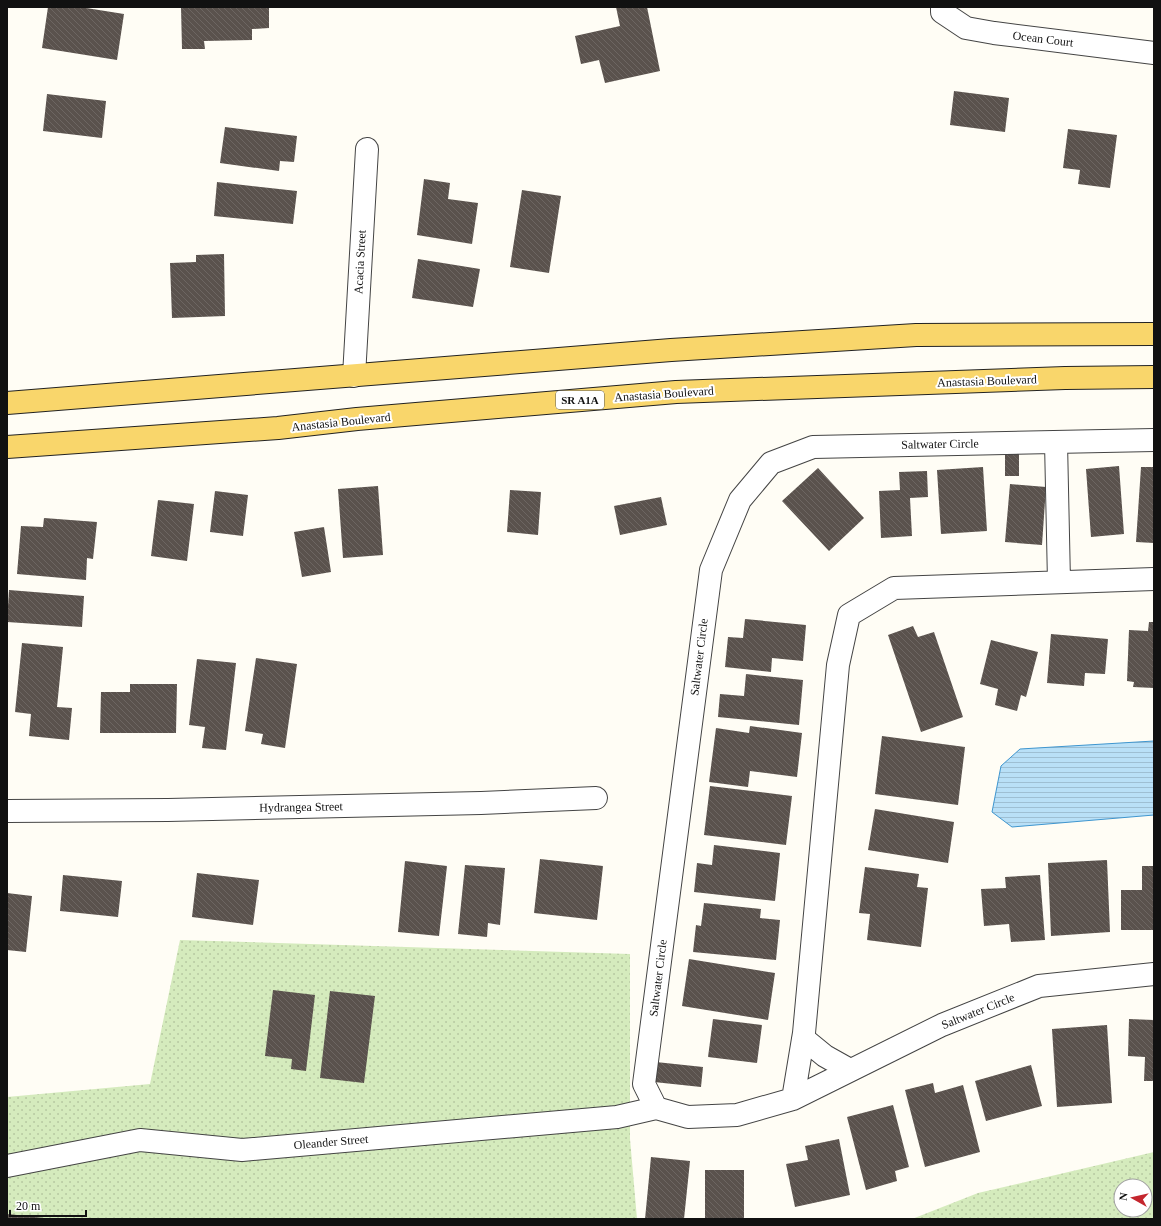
<svg xmlns="http://www.w3.org/2000/svg" width="1161" height="1226" viewBox="0 0 1161 1226" font-family="'Times New Roman',serif">
  <defs>
    <pattern id="grass-dots" width="8" height="8" patternUnits="userSpaceOnUse"><rect width="8" height="8" fill="#d5ebbd"/><path d="M2 2h.1M6 6h.1" fill="none" stroke="#b6c8a1" stroke-width="1.8" stroke-linecap="round"/></pattern>
    <pattern id="water-rules" width="6" height="5" patternUnits="userSpaceOnUse"><rect width="6" height="5" fill="#b9e0f7"/><path d="M0 2.5h6" fill="none" stroke="#9ebfd3"/></pattern>
    <pattern id="building-back-hatch" width="6" height="6" patternUnits="userSpaceOnUse"><rect width="6" height="6" fill="#5a524d"/><path d="M-1 5l2 2M0 0l6 6M5-1l2 2" fill="none" stroke="#6d6662"/></pattern>
  </defs>
  <rect width="100%" height="100%" fill="#fffdf5"/>
  <path fill="url(#grass-dots)" fill-rule="evenodd" d="M180 940 630 954V1139L637 1219H7V1097L150 1084Z
    M1154 1152V1219H912L978 1193ZM1121 1186H1145V1210H1121Z"/>
  <path fill="url(#water-rules)" stroke="#3f96cf" d="M1154 741V815L1012 827 992 812 1001 766 1020 749Z"/>
  <path fill="url(#building-back-hatch)" d="M48 7H80L124 14 117 60 42 48Z
    M181 7H269V28L252 29V40L204 41 205 49H182Z
    M616 7H647L660 71 605 83 599 60 581 64 575 36 620 26Z
    M954 91 1009 98 1005 132 950 125Z
    M47 94 106 101 102 138 43 131Z
    M225 127 297 136 294 162 280 161 279 171 220 163Z
    M1068 129 1117 135 1110 188 1078 184 1080 170 1063 168Z
    M424 179 450 183 448 199 478 203 472 244 417 235Z
    M217 182 297 191 293 224 214 216Z
    M522 190 561 196 549 273 510 267Z
    M224 254 225 316 172 318 170 263 196 262V255Z
    M418 259 480 269 473 307 412 298Z
    M1019 449V476H1005V450Z
    M1119 466 1124 534 1091 537 1086 469Z
    M983 467 987 531 941 534 937 470Z
    M1141 467H1154V543L1136 542Z
    M818 468 864 518 829 551 782 501Z
    M927 471 928 497 910 498 912 536 881 538 879 491 900 490 899 472Z
    M1010 484 1046 487 1042 545 1005 542Z
    M378 486 383 555 343 558 338 489Z
    M510 490 541 492 538 535 507 532Z
    M215 491 248 495 243 536 210 532Z
    M661 497 667 525 620 535 614 506Z
    M158 500 194 504 187 561 151 556Z
    M44 518 97 522 93 559 87 558 86 580 17 574 21 526 43 527Z
    M324 527 331 572 302 577 294 532Z
    M9 590 84 596 82 627 7 622Z
    M745 619 806 625 803 661 772 658 771 672 725 667 728 637 743 638Z
    M1149 622H1154V688L1133 687 1134 682 1127 681 1129 630 1148 631Z
    M913 626 918 637 934 632 963 717 921 732 888 635Z
    M1051 634 1108 639 1105 674 1085 673 1084 686 1047 683Z
    M991 640 1038 652 1026 697 1021 695 1017 711 995 705 998 689 980 684Z
    M22 643 63 647 57 707 72 708 69 740 29 736 31 714 15 712Z
    M256 658 297 664 285 748 261 744 263 734 245 731Z
    M197 659 236 663 226 750 202 748 205 727 189 725Z
    M746 674 803 680 799 725 718 717 720 694 744 696Z
    M130 684H177L176 733H100L101 692H130Z
    M750 726 802 733 797 777 750 771 748 787 709 782 716 728 749 733Z
    M882 736 965 747 958 805 875 794Z
    M710 786 792 796 786 845 704 835Z
    M875 809 954 822 948 863 868 850Z
    M714 845 780 853 775 901 694 892 697 863 712 865Z
    M540 859 603 866 597 920 534 913Z
    M1107 860 1110 932 1051 936 1048 863Z
    M405 861 447 866 439 936 398 932Z
    M465 865 505 868 500 925 488 923 487 937 458 934Z
    M1142 866H1154V930H1121V890H1142Z
    M865 867 919 874 917 887 928 888 921 947 867 940 870 914 859 913Z
    M197 873 259 880 253 925 192 917Z
    M63 875 122 881 118 917 60 911Z
    M1040 875 1045 940 1011 942 1009 924 984 926 981 889 1006 888 1005 877Z
    M7 893 32 896 26 952 7 950Z
    M704 903 761 909 760 918 780 920 776 960 693 952 696 925 701 926Z
    M689 959 775 973 768 1020 682 1006Z
    M273 990 315 995 306 1071 291 1069 292 1059 265 1056Z
    M330 991 375 996 364 1083 320 1078Z
    M713 1019 762 1025 757 1063 708 1057Z
    M1129 1019 1154 1020V1081H1144L1145 1057 1128 1056Z
    M1107 1025 1112 1103 1057 1107 1052 1029Z
    M656 1062 703 1067 701 1087 654 1082Z
    M1031 1065 1042 1106 986 1121 975 1081Z
    M933 1083 935 1093 963 1085 980 1152 925 1167 905 1090Z
    M893 1105 909 1167 895 1171 897 1181 866 1190 847 1117Z
    M839 1139 850 1195 795 1207 786 1164 808 1160 805 1146Z
    M651 1157 690 1161 684 1219H645Z
    M705 1170H744V1219H705Z
    M8 1214 44 1218V1219H7Z"/>
  <g fill="none" stroke-linecap="round" stroke-linejoin="round">
    <defs>
      <path id="minor" d="M942 7V12L966 28 994 33 1154 53
        M354 376 367 149
        M1154 440 813 447 771 463 740 500 711 570 644 1084 656 1108 688 1117 737 1115 793 1099 942 1025 1039 986 1154 974
        M1056 442 1059 582
        M7 811 168 810 481 803 596 798
        M803 1038 825 1056 850 1070
        M793 1099 804 1033 838 665 849 615 894 588 1154 579
        M7 1166 140 1140 242 1150 617 1117 656 1108"/>
      <path id="major" d="M7 403 671 350 916 335 1154 334
        M7 447 278 428 357 419 676 392 1065 378 1154 377"/>
    </defs>
    <use href="#minor" stroke="#444" stroke-width="24"/>
    <use href="#major" stroke="#222" stroke-width="24"/>
    <use href="#minor" stroke="#fff" stroke-width="22"/>
    <use href="#major" stroke="#f9d66b" stroke-width="22"/>
  </g>
  <g text-anchor="middle" dominant-baseline="central" stroke-width="4" stroke-linejoin="round" paint-order="stroke">
    <rect fill="#fff" stroke="#585858" stroke-width="1" x="556" y="391" width="48" height="18" rx="3"/>
    <g font-size="11" font-weight="bold" fill="#111">
      <text x="580" y="400">SR A1A</text>
    </g>
    <g font-size="12" fill="#111" stroke="#fff">
      <text transform="translate(1043 39) rotate(7)">Ocean Court</text>
      <text transform="translate(360 262) rotate(-87)">Acacia Street</text>
      <text transform="translate(987 381) rotate(-2)">Anastasia Boulevard</text>
      <text transform="translate(664 394) rotate(-4)">Anastasia Boulevard</text>
      <text transform="translate(341 422) rotate(-6)">Anastasia Boulevard</text>
      <text transform="translate(940 444) rotate(-1)">Saltwater Circle</text>
      <text transform="translate(699 657) rotate(-83)">Saltwater Circle</text>
      <text transform="translate(301 807) rotate(-1)">Hydrangea Street</text>
      <text transform="translate(658 978) rotate(-83)">Saltwater Circle</text>
      <text transform="translate(978 1011) rotate(-22)">Saltwater Circle</text>
      <text transform="translate(331 1142) rotate(-5)">Oleander Street</text>
    </g>
  </g>
  <rect width="1161" height="1226" fill="none" stroke="#111111" stroke-width="16"/>
  <g transform="translate(1133 1198) rotate(278)"><circle r="19" fill="#ffffff" stroke="#a0a0a0"/>
  <path d="M0-3L7 15L0 10L-7 15Z" fill="#c4262e"/>
  <text y="-6" font-size="11" font-weight="bold" text-anchor="middle" fill="#111111">N</text>
  </g>
  <path d="M10 1210v6h76v-6" fill="none" stroke="#111111" stroke-width="2"/>
  <text x="16" y="1210" font-size="12" fill="#111111" stroke="#ffffff" stroke-width="3" paint-order="stroke">20 m</text>
</svg>
